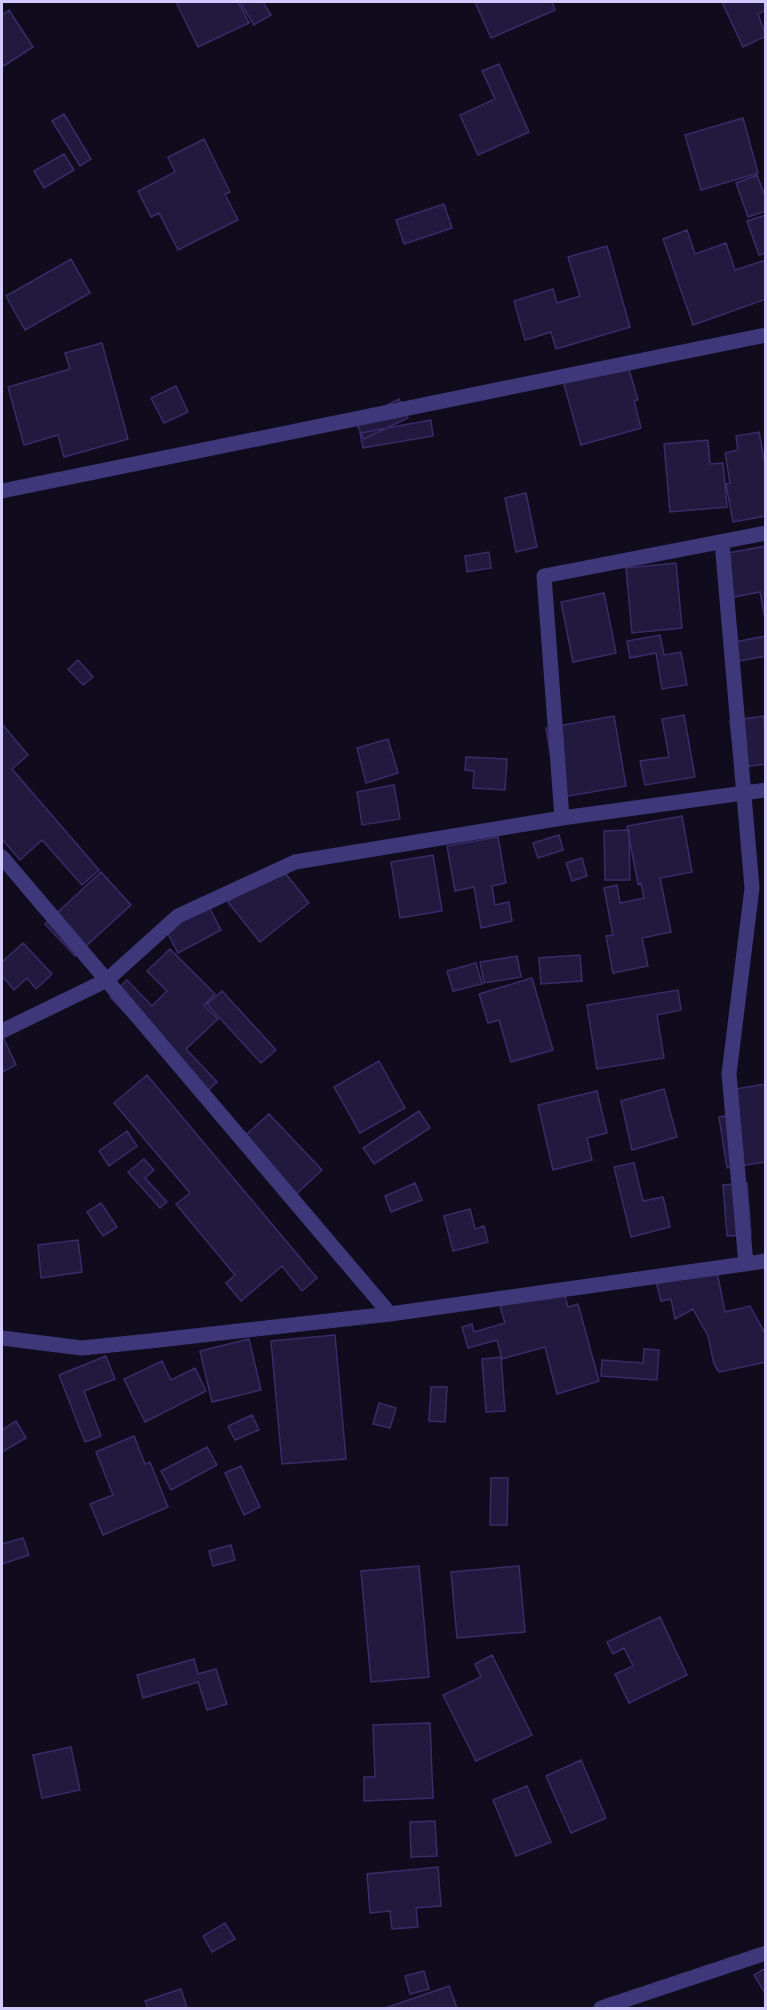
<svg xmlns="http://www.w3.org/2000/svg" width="767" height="2010" viewBox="0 0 767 2010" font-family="Lato,sans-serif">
  <rect width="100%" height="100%" fill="#100c1d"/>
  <path fill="#22193e" stroke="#3a2b69" stroke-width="1.5" d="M176 2H238L249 23 198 47Z
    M240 2H263L271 15 254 25Z
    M475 2H552L555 10 491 38Z
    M722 2H766V13L764 11 758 14 766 36 743 47Z
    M9 10 33 47 2 67V15Z
    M499 64 529 132 478 155 460 115 495 99 482 71Z
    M64 114 91 159 80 166 52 121Z
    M743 118 758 173 701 190 685 135Z
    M204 139 230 192 225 194 238 220 178 250 159 213 151 217 138 191 175 172 168 157Z
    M64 154 74 170 44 188 34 171Z
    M757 175 766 199V211L748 217 736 183Z
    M444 204 452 228 404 244 396 220Z
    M766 215V253L759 255 747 221Z
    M687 230 695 254 726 243 735 270 766 260V299L693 325 663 239Z
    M607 246 630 327 556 349 551 332 525 340 514 301 553 289 557 303 580 296 568 257Z
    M71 259 90 293 25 330 6 296Z
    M102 343 128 439 64 457 58 435 24 445 8 387 70 369 65 353Z
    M626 359 638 400 634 401 641 428 581 445 562 377Z
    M176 386 188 412 164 423 151 398Z
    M399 399 408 418 364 439 355 421Z
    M431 420 433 436 363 448 360 433Z
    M759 432 766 470V516L733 522 726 484 730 483 725 453 738 450 736 436Z
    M708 440 710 464 723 463 727 507 670 512 664 444Z
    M526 493 537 547 516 552 505 498Z
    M766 546V624L760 592 729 598 722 554Z
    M489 552 491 568 467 572 465 556Z
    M676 563 682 628 632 633 626 568Z
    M604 593 616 653 573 662 561 602Z
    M660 635 664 655 681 652 687 685 662 689 656 653 630 658 627 641Z
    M766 636V656L728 663 724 644Z
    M78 660 93 677 83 685 68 669Z
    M684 715 695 777 645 785 640 761 669 757 662 719Z
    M614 716 626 786 558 798 546 728Z
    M764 716 766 764 736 768 730 721Z
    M2 724 28 755 12 769 99 870 82 885 42 840 20 860 2 839Z
    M388 739 398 773 366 783 357 748Z
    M466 757 507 759 505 790 473 788 474 771 465 770Z
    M394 785 400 819 362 825 357 792Z
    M682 816 692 872 660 878 671 932 642 938 648 966 613 973 606 936 613 935 604 888 617 885 620 903 644 898 641 883 638 884 627 826Z
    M629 830 630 880H605L604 831Z
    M559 835 563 850 538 858 533 843Z
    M498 837 506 883 492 886 495 905 509 902 512 921 481 928 474 887 455 891 447 846Z
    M433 855 442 911 400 918 391 862Z
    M582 858 587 876 572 881 566 863Z
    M277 863 309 903 260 942 228 902Z
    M101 872 131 905 75 956 45 924Z
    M208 905 221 930 178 953 165 928Z
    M23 943 52 974 36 989 27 978 14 990 4 978 2 980V962Z
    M170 949 215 994 204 1005 218 1019 186 1049 217 1082 204 1094 110 997 127 980 152 1006 167 991 147 971Z
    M580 955 582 981 541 984 539 958Z
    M517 956 521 977 484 983 480 962Z
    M476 963 482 984 453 991 447 971Z
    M532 978 553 1050 511 1062 499 1020 488 1023 479 994Z
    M678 990 681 1010 657 1015 664 1058 597 1069 587 1005Z
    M222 991 276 1050 261 1063 207 1004Z
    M2 1035 16 1065 2 1072Z
    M379 1061 405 1108 360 1133 334 1087Z
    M147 1075 317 1278 302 1291 282 1266 241 1301 226 1283 235 1275 176 1204 190 1193 114 1103Z
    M766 1084V1162L727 1168 719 1117 733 1115 729 1090Z
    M664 1089 677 1137 632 1150 621 1101Z
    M597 1091 607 1133 587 1138 592 1160 553 1170 538 1105Z
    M419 1111 430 1128 374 1164 363 1148Z
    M269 1114 322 1170 291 1199 238 1142Z
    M127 1131 137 1146 109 1166 99 1151Z
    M144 1159 154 1170 145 1178 167 1202 160 1208 128 1172Z
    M634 1163 643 1201 663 1197 670 1227 631 1237 614 1167Z
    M415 1183 422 1200 391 1212 385 1196Z
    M747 1183 751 1235 727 1236 723 1185Z
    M101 1203 117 1227 103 1236 87 1212Z
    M470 1209 475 1229 484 1226 488 1242 453 1251 444 1216Z
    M78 1240 82 1272 41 1278 38 1245Z
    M717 1272 725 1312 750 1306 766 1335V1362L719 1372 714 1364 708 1336 693 1309 675 1319 671 1299 661 1301 656 1281Z
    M563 1288 568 1307 578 1304 599 1381 557 1394 545 1347 502 1359 497 1340 468 1348 462 1327 472 1324 474 1332 505 1323 500 1306Z
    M335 1335 346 1459 282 1464 271 1341Z
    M249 1339 261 1390 212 1402 200 1351Z
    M644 1349 659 1350 657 1380 601 1376 602 1360 643 1363Z
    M106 1356 115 1379 84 1391 101 1436 85 1442 59 1375Z
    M501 1357 505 1411 486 1412 482 1359Z
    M162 1361 171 1380 195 1368 206 1391 145 1422 124 1379Z
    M431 1387H447L445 1422 429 1421Z
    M379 1403 396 1408 390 1428 373 1424Z
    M252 1415 259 1430 235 1440 228 1426Z
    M16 1421 26 1438 2 1452V1430Z
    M134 1436 145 1464 150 1462 168 1507 103 1535 90 1504 113 1495 96 1452Z
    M207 1447 217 1465 171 1490 161 1471Z
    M241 1466 260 1507 244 1515 225 1473Z
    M491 1478H508L507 1525H490Z
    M23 1538 29 1555 2 1564V1544Z
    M231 1545 235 1560 213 1566 209 1551Z
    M419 1566 429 1677 371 1682 361 1571Z
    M519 1566 525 1632 457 1638 451 1572Z
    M660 1617 687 1675 629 1703 615 1674 633 1666 624 1648 613 1654 607 1642Z
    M492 1655 532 1735 476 1761 443 1695 481 1677 475 1664Z
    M194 1659 198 1674 216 1669 227 1704 207 1710 198 1682 143 1698 137 1675Z
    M430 1723 433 1798 364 1801V1777H375L373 1725Z
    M71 1747 80 1790 42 1798 33 1755Z
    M581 1760 606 1818 571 1833 546 1776Z
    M527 1786 551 1842 516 1856 493 1800Z
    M435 1821 437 1856 411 1857 410 1822Z
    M438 1867 441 1906 416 1908 418 1927 392 1929 390 1911 370 1913 367 1874Z
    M225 1923 235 1939 212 1952 203 1936Z
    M766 1968V1995L754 1975Z
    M424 1971 429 1989 410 1994 405 1976Z
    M449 1986 457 2008H389L388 2007Z
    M181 1989 187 2008H148L145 2001Z"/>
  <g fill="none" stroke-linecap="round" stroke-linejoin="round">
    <path stroke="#3e387b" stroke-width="15" d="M2 491 766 335
      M722 542 752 888 729 1074 746 1264
      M562 818 544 576 766 533
      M2 857 390 1314
      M2 1031 107 980 178 916 295 862 562 818 766 790
      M2 1338 82 1348 150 1341 390 1314 766 1261
      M601 2008 766 1953"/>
  </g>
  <rect width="767" height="2010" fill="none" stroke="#d2cafe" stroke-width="6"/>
</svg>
